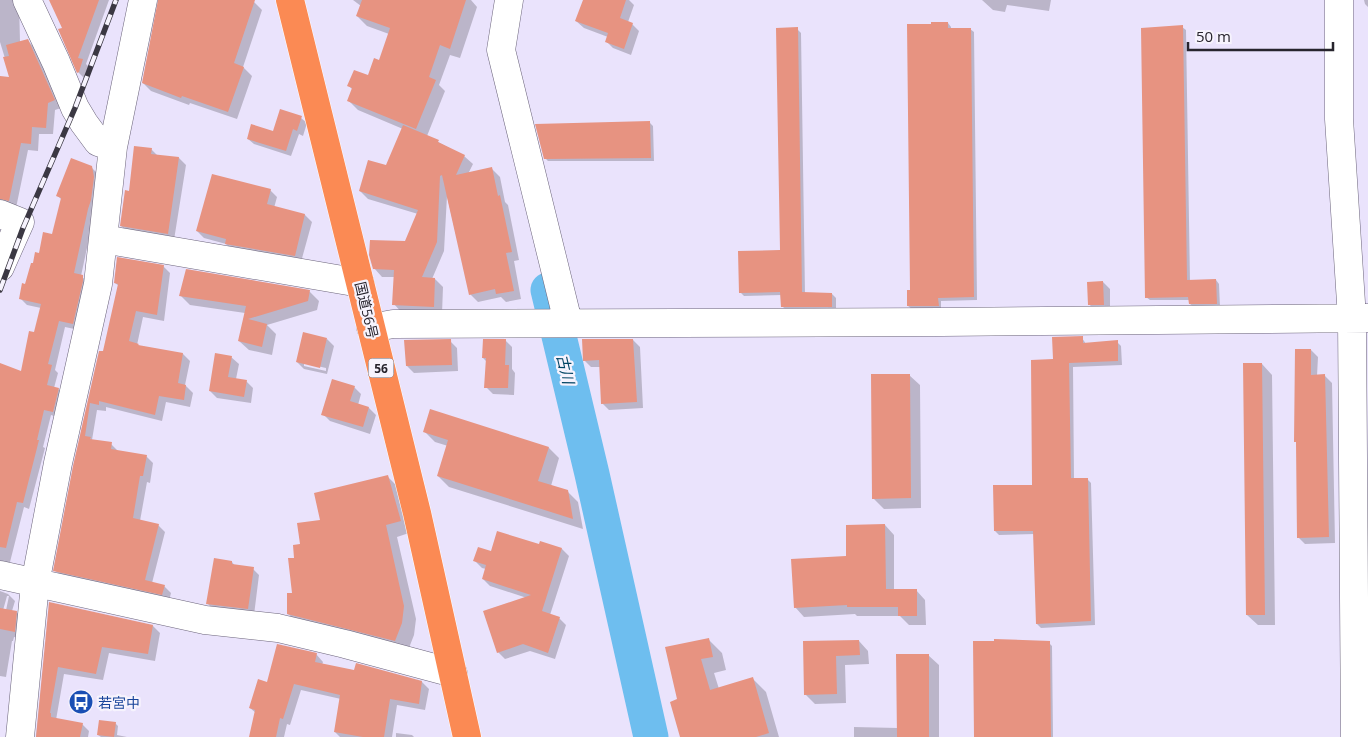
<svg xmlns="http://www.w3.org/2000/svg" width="1368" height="737" viewBox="0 0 1368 737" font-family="'Open Sans','Noto Sans JP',sans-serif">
  <rect width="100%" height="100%" fill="#eae3fc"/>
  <path fill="#0003" fill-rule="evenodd" d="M0 0H19L20 42 27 40 35 48 61 108 55 110 53 134H39L38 151 28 150 16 208H0V77L11 78 0 42Z
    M50 0H109L86 64 90 68 86 80 78 72 60 30 64 29Z
    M159 0H252L262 10 243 67 252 76 237 119 190 103 189 105 151 91 143 83Z
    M353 0H471L477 7 460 58 450 55 439 85 445 91 427 136 464 156 473 164 468 174 492 169 500 177 505 202 508 205 519 260 514 261 521 299 506 302 501 297 478 302 470 294 447 196 444 251 432 279H435L443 287 442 314 402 313 394 304 395 277H382L374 268 406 243 418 214 368 199 360 191 386 167 403 129 358 110 348 100 353 90 349 86 369 77 380 62 389 34 367 26 357 16 361 6Z
    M584 0H629L634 5 628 22 632 24 639 31 631 55 613 48 606 41 608 37 584 28 576 21Z
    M982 0H1051L1049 11 1007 5 1005 12 993 10Z
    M1364 0H1368V7L1365 4Z
    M948 23 951 27V29H970L974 32 977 300 941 301V309H912L908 306Z
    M1182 27 1186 30 1190 282 1216 280 1219 284 1220 307H1194L1190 304V300H1150L1146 297Z
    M797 29 801 33 805 294H832L836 298V310H786L782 306V295L744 296 740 292 781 252Z
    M301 118 307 123 303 136 299 134 291 156 254 144 248 139 273 133Z
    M650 123 653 126 654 161H548L545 158Z
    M151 149 158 156 179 158 186 165 174 240 128 232 121 226 131 193Z
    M92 168 98 174 94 215 81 276 89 283 79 330 65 327 55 370 58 373 54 388 58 389 65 396 60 418 51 415 43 447 45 448 29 509 24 507 9 566 0 567V365L21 373 35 334 41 308 27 305 20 298 34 265 53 235 62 200 58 196Z
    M270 190 277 197 274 208 305 215 312 222 301 262 233 251 226 244 204 238 197 231Z
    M163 266 170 273 164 321 143 317 137 345 140 346 183 354 190 361 185 385 193 393 190 407 166 402 162 421 106 407V411L97 410 92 440 111 444 118 451 146 456 153 463 150 483 147 482 140 521 158 525 165 532 152 583 164 586 171 593 169 601 62 577 55 570 100 352 104 353 119 286 115 283Z
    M1103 282 1110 289V311L1096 312 1089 304Z
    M309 291 319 301 317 310 267 325 276 334 272 355 249 350 239 341 245 313 190 305 181 296Z
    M1082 338 1086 344 1117 342 1121 346 1122 365 1073 367 1074 479H1087L1091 483 1095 625 1041 628 1037 624 1035 534 999 535 995 531 1034 486 1054 360Z
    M327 339 334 346 327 374 304 369 297 362ZM304 363 326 368V371L304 366Z
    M505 340 512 347V369L515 373 514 395 493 394 486 387 487 362 483 358Z
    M633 340 640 347 643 408 609 410 602 403 601 367H591L584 360Z
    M450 341 457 348 458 371 414 373 407 366Z
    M1311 350 1318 357 1317 376H1325L1332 383 1335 543 1305 544 1298 537 1297 443 1296 442Z
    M231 357 239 364 236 379 246 381 253 388 251 403 217 398 210 391Z
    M1262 364 1272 375 1275 625H1258L1247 615Z
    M909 375 920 385 921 508 884 509 873 498Z
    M354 387 361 394 358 405 369 408 376 415 370 434 330 421 323 414Z
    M424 431 549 448 559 458 551 486 567 491 578 502 583 529 449 487 438 476 448 446 435 442Z
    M387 476 399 488 412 532 397 537 416 619 414 635 407 653 301 626 288 614 294 594 296 559 301 545 322 521Z
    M885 525 894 535V591L916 590 925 600 926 625H909L900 616H857L855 614 804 617 795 607 848 557Z
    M540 546 562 549 569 556 550 615 559 618 566 625 555 659 530 651 505 659 498 652 527 598 490 586 483 579 486 569 482 568 475 561 492 552Z
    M232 562 235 566 253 569 259 575 254 615 214 610 208 604Z
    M0 591 8 594 15 601 12 611 16 612 23 618 21 638 14 637 13 641H12L6 677 0 676ZM7 596H9L5 615 2 614Z
    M50 603 153 626 160 633 155 661 109 653 103 680 64 674 56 720 82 724 89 731 88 737H36Z
    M709 640 722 653 726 670 714 673 719 689 753 679 766 692 779 737H681L679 700Z
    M859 641 868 651 869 664 845 665 846 703 815 704 805 694 804 642Z
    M1049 643 1052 646 1053 737H975Z
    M316 654 323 662 322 665 422 682 429 689 425 710 397 705 392 737H340L335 732 341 699 301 690 290 725 287 724 284 737H250L256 713 250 708 268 684Z
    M928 655 939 665V737H854V727L898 728Z
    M115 723 118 726 117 735 127 737H101L98 735Z
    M396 733 412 735 414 737H396Z"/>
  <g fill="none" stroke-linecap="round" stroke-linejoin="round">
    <path stroke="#6ebeef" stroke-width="35" d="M548 290 592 474 651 737"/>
  </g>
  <path fill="#e79381" d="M49 0H99L78 58 83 59 79 72 77 73 58 29 62 28Z
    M158 0H255L234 63 244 67 228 112 182 96 181 98 142 83Z
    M362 0H466L450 49 440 45 429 77 436 80 416 129 347 101 352 88 347 86 354 70 368 75 374 58 379 60 390 28 356 16Z
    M583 0H626L620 18 633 23 624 49 605 42 608 33 575 21Z
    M931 22H948V28H971L974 297 938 298 939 306H907V290H910L907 24H931Z
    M1183 25 1187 280 1216 279 1217 304H1189L1188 297 1145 298 1141 28Z
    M798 27 802 292 832 293V307H781L780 292 739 293 738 251 780 250 776 28Z
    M28 39 55 100 48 103 46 128 32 127 31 144 21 143 9 201 0 199V76L9 77 3 57 9 56 6 45Z
    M280 109 302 116 297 131 293 129 286 151 247 139 251 124 273 131Z
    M650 121 651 158 544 159 535 124Z
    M403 125 439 140 438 142 465 155 456 175 492 167 498 196 500 195 512 252 506 253 514 291 496 294 495 289 469 295 442 175 440 176 437 242 422 277 435 278 434 307 392 305 394 270 373 269 369 255 370 240 405 241 418 210 359 191 368 160 386 165Z
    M134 146 152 148 151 154 179 157 168 234 120 226 125 190 129 191Z
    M71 158 92 166 94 177 91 200 88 209 74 273 83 275V281L73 324 59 321 48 364 52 365 47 385 59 388 53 412 44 410 37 440H39L23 503 17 502 6 548 0 547V363L21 371 29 331 34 332 41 304 19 299 22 283 25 284 31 263H33L35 252 39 253 43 232 52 234 61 198 56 196Z
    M212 174 271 189 267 204 305 214 295 256 225 244 226 239 196 231Z
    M117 257 164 265 157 315 136 311 129 341 139 344 138 345 183 353 178 383 186 385 184 400 159 396 155 415 99 401V405L90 403 85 436 91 437 90 439 112 442 111 449 147 455 143 476H140L133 518 159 524 145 580 165 585 162 595 53 571 73 466 99 351H103L118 284 114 283Z
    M186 269 310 290 308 301 248 319 267 324 262 347 238 341 246 306 179 296Z
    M1103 281 1104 305H1088L1087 282Z
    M303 332 327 338 320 368 296 362Z
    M1083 336V343L1118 340V361L1069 363 1071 478H1088L1091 621 1036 624 1033 531H994L993 485H1032L1031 360 1053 359 1052 337Z
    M451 339 452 365 406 366 404 340Z
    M483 339H506L505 365H509L508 388H484L486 358H482Z
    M582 339H633L637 402 601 404 599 360 583 361Z
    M1295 349H1311V375L1325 374 1329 537 1297 538 1296 442H1294Z
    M215 353 232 356 228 377 247 380 244 397 209 391Z
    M1243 363H1262L1265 615H1246Z
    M871 374H910L911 498 872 499Z
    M332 379 355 386 350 401 369 407 363 427 321 415Z
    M430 409 549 447 538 481 568 490 573 519 437 476 448 440 423 432Z
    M388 475 401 521 386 525 404 606 402 623 395 641 287 614V593H292L288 558H294L293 545 300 544 297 523 320 520 314 493Z
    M885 524 886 589H917V616H898V607H847V605L794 608 791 559 846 556V525Z
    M497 531 539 544 540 541 562 548 542 611 560 617 548 653 523 644 497 653 483 611 531 595 482 579 486 565 473 561 478 547 491 551Z
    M214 558 232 561V564L254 567 248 609 206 604Z
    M49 602 153 625 148 654 102 647 96 674 58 667 50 713H51V717L83 723 80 737H36Z
    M0 608 17 611 15 632 0 629Z
    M709 638 713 657 701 659 710 690 753 677 769 733 756 737H680L670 702 677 699 665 647Z
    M994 639 1050 641 1051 737H974L973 641H994Z
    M859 640 860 655 836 656 837 694 804 695 803 641Z
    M277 644 317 653 315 662 354 670 356 663 422 681 419 704 390 699 384 737H363L334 732 340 695 294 684 283 719 280 718 276 737H249L255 710 249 708 258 679 267 682Z
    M896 654H929V737H897Z
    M99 720 116 722 114 737 97 735Z"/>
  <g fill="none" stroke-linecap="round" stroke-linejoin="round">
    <defs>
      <path id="minor" d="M27 0 56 62 75 108 84 123 98 142 113 147
        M509 0 501 50 568 322
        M1339 0V119L1352 318 1355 737
        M0 214 20 222 0 267
        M103 239 360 283
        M371 328 393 324 941 322 1368 318
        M0 575 205 620 278 628 345 644 453 673
        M20 737 35 584 58 463 98 284 113 147 143 0"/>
      <path id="highway" d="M290 0 417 513 467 737"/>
    </defs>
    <use href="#minor" stroke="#6c657b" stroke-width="29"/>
    <use href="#highway" stroke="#fff" stroke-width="29"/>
    <use href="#minor" stroke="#fff" stroke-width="28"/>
    <use href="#highway" stroke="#fb8a54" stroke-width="28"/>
    <defs>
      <path id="rail" d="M0 290 23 228 75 108 116 0"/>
    </defs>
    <use href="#rail" stroke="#3b3843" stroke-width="5.5"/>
    <use href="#rail" stroke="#f6f3fd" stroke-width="4" stroke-dasharray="11" stroke-linecap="butt"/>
  </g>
  <defs>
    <symbol id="bus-disc" viewBox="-11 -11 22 22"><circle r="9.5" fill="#1a4fb4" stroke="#f6f3fd"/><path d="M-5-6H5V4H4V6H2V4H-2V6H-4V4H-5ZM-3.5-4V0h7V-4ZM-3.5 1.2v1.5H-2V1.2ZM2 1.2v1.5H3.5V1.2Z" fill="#fff"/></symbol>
  </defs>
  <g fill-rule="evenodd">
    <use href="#bus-disc" x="67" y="688" width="28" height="28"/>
  </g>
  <g text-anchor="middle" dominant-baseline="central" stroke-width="4.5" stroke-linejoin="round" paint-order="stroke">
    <rect fill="#f6f3fd" stroke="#65626b" stroke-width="1" x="368.5" y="358.5" width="25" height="19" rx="4"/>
    <g font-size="12" font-weight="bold" fill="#27242d">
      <text x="381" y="368">56</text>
    </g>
    <g font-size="14" fill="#27242d" stroke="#f6f3fd">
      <text transform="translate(367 310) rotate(77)">国道56号</text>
    </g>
    <g font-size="14" fill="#164399" stroke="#f6f3fd" text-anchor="start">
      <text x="98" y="702">若宮中</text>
    </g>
    <g font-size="15" font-style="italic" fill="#004464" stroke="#f6f3fd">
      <text transform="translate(566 369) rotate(77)">古川</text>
    </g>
  </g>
  <path d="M1188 42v8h145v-8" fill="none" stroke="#27242d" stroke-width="2.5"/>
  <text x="1196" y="42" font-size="15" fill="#27242d" stroke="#f6f3fd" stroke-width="4" paint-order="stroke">50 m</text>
</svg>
